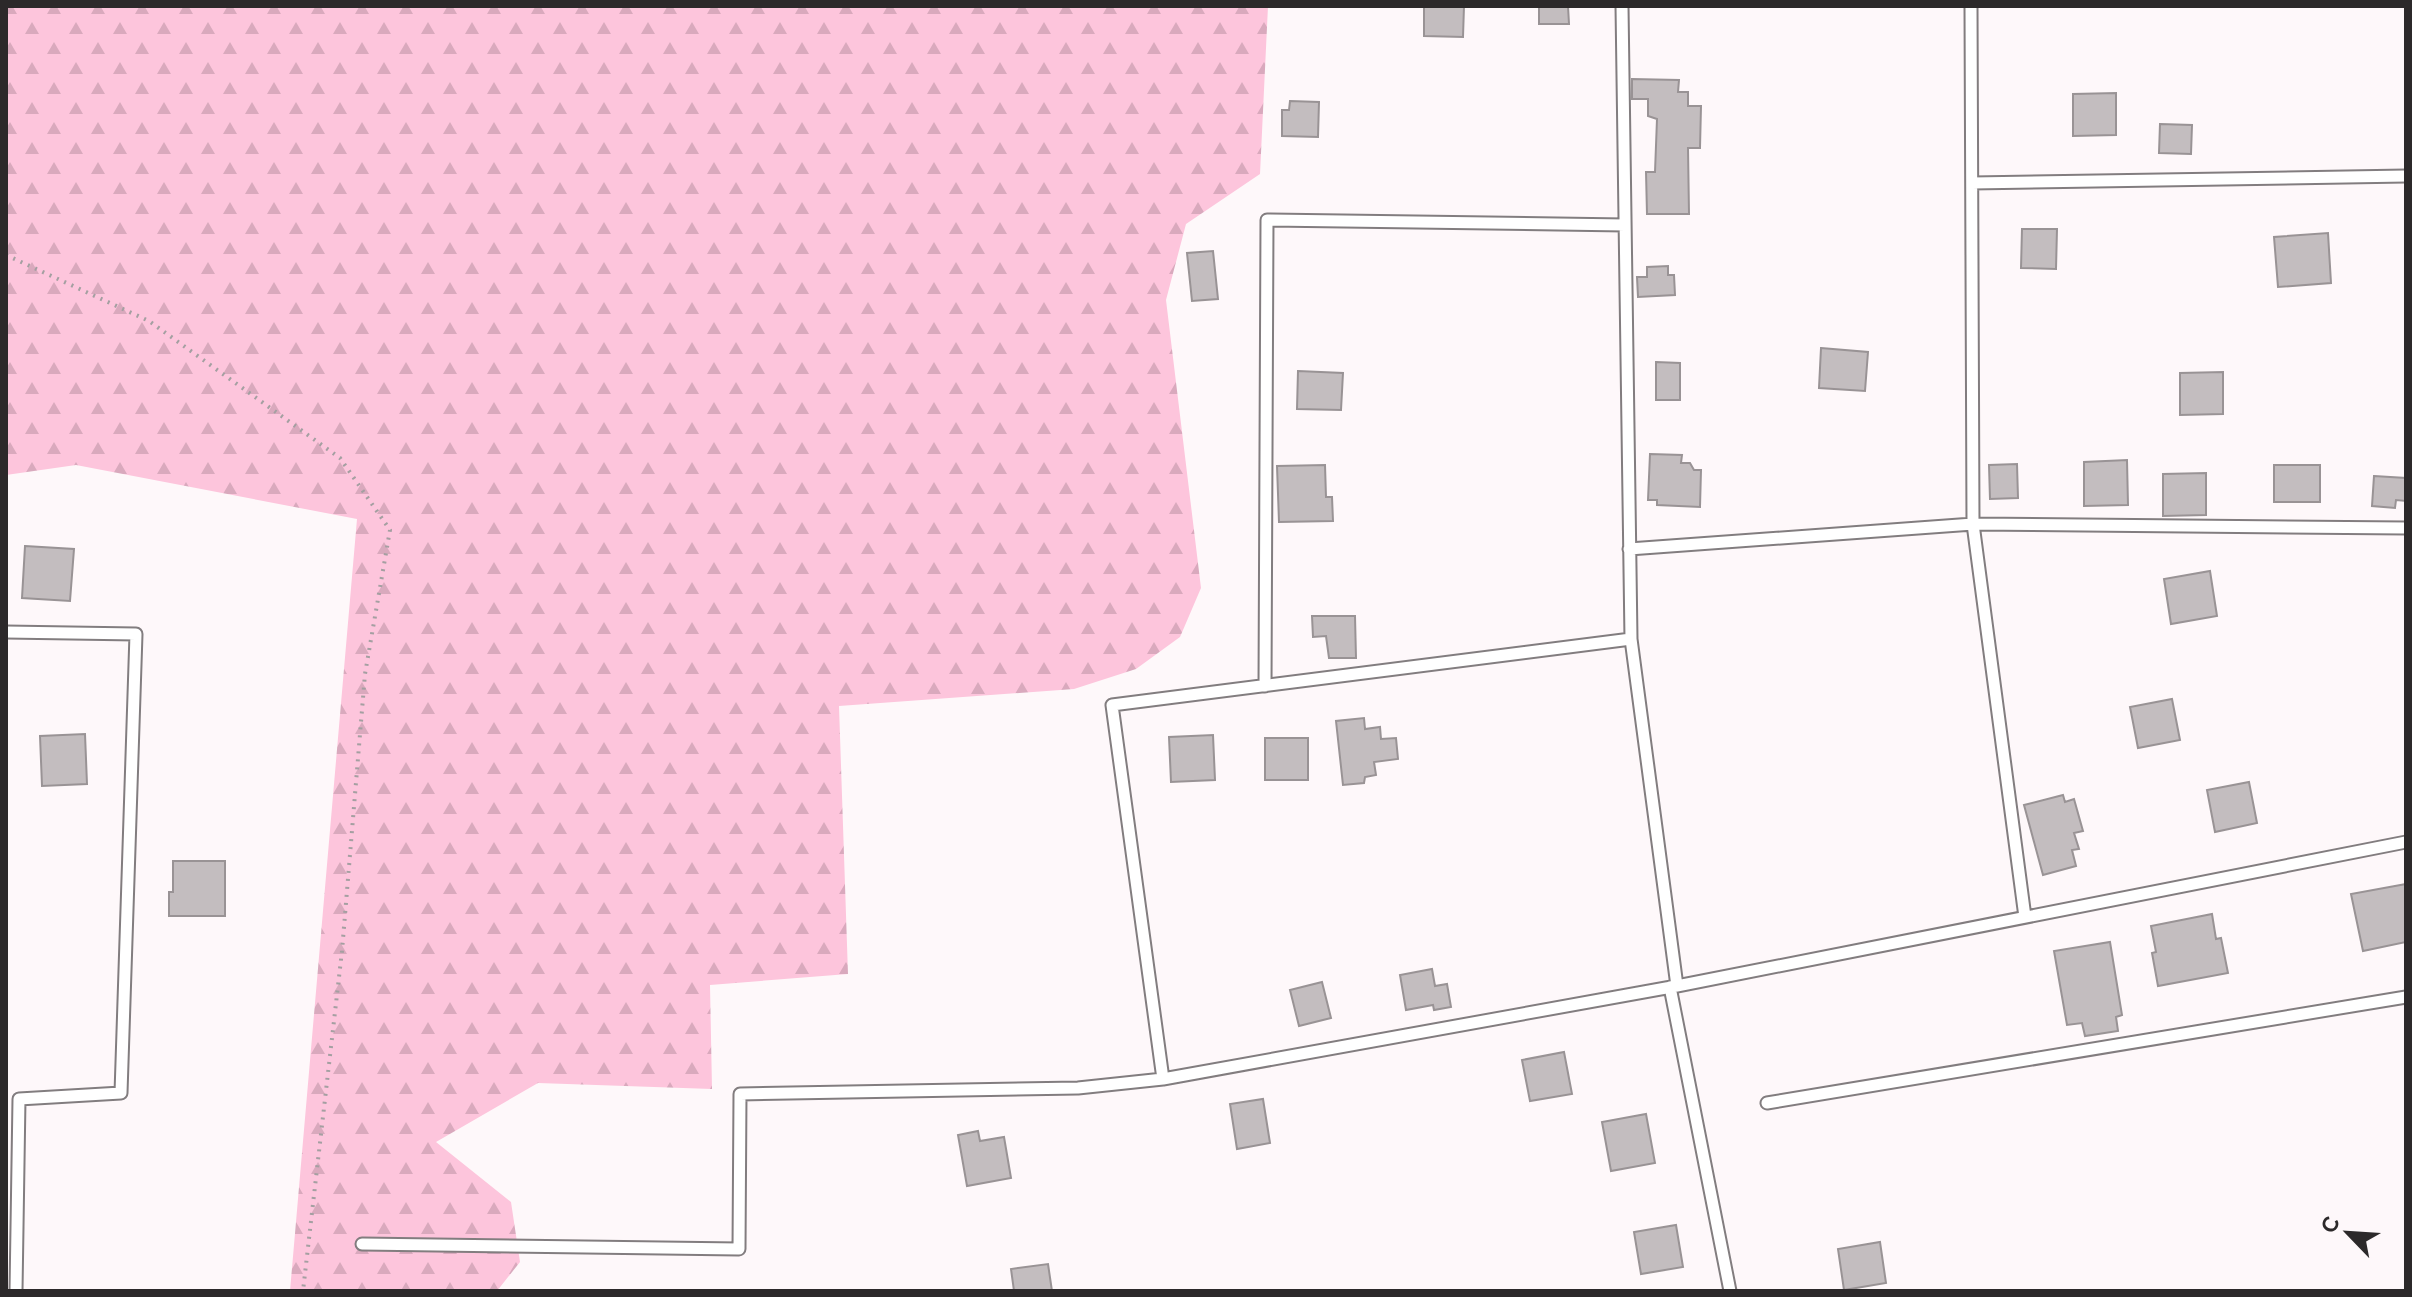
<svg xmlns="http://www.w3.org/2000/svg" width="2412" height="1297" viewBox="0 0 2412 1297" font-family="Raleway,sans-serif">
  <defs>
    <pattern id="forest-firs" width="22" height="20" patternUnits="userSpaceOnUse" patternTransform="scale(2)"><rect width="22" height="20" fill="#fdc5dc"/><path d="M5 1l3.5 6h-7zM16 11l3.5 6h-7z" fill="#d9a9bd"/></pattern>
  </defs>
  <rect width="100%" height="100%" fill="#fef8fa"/>
  <path fill="url(#forest-firs)" d="M6 6H1268L1260 174 1186 224 1166 300 1201 588 1180 637 1136 669 1074 689 839 706 848 974 710 985 712 1089 538 1083 436 1142 511 1202 520 1262 497 1291H290L357 519 76 465 6 475Z"/>
  <path fill="#c3bdbf" stroke="#999395" stroke-width="2" d="M1424 6H1464L1463 37 1424 36Z
    M1539 6H1568L1569 24H1539Z
    M1632 79 1679 80 1678 92H1688V106H1701L1700 148H1688L1689 214H1647L1646 172H1655L1657 119 1648 116V99H1632Z
    M2116 93V135L2073 136V94Z
    M1290 101 1319 102 1318 137 1282 136V110H1289Z
    M2160 124 2192 125 2191 154 2159 153Z
    M2022 229H2057L2056 269 2021 268Z
    M2328 233 2331 283 2278 287 2274 237Z
    M1213 251 1218 299 1192 301 1187 253Z
    M1668 266V275H1674L1675 295 1638 297 1637 277H1647V267Z
    M1821 348 1868 352 1865 391 1819 388Z
    M1656 362 1680 363V400H1656Z
    M1298 371 1343 373 1341 410 1297 409Z
    M2223 372V414L2180 415V373Z
    M1650 454 1682 455 1681 463H1690L1694 470H1701L1700 507 1657 505V500H1648Z
    M2127 460 2128 505 2084 506V462Z
    M2017 464 2018 498 1990 499 1989 465Z
    M1325 465 1326 497H1332L1333 521 1279 522 1277 466Z
    M2274 465H2320V502H2274Z
    M2206 473V515L2163 516V474Z
    M2374 476 2406 478V501L2396 500 2395 508 2372 506Z
    M25 546 74 549 70 601 22 598Z
    M2210 571 2217 616 2171 624 2164 579Z
    M1312 616H1355L1356 658H1329L1326 636 1313 637Z
    M2172 699 2180 740 2138 748 2130 707Z
    M1364 718 1365 729 1380 727 1381 739 1396 738 1398 759 1374 762 1376 775 1365 777 1364 783 1343 785 1336 721Z
    M85 734 87 784 42 786 40 736Z
    M1213 735 1215 780 1171 782 1169 737Z
    M1265 738H1308V780H1265Z
    M2249 782 2257 823 2215 832 2207 790Z
    M2063 795 2065 802 2074 799 2083 831 2074 833 2079 849 2072 850 2076 866 2043 875 2024 805Z
    M173 861H225V916H169V892H173Z
    M2406 884V942L2363 951 2351 894Z
    M2212 914 2216 939 2221 938 2228 973 2158 986 2152 953 2156 952 2151 926Z
    M2110 942 2122 1015 2116 1017 2118 1031 2085 1036 2082 1023 2067 1025 2054 951Z
    M1432 969 1435 986 1447 984 1451 1007 1434 1010 1433 1005 1406 1010 1400 975Z
    M1322 982 1331 1018 1299 1026 1290 990Z
    M1564 1052 1572 1094 1530 1101 1522 1060Z
    M1263 1099 1270 1143 1237 1149 1230 1104Z
    M1646 1114 1655 1163 1611 1171 1602 1122Z
    M978 1131 980 1141 1004 1137 1011 1178 967 1186 958 1135Z
    M1676 1225 1683 1267 1641 1274 1634 1232Z
    M1880 1242 1886 1283 1844 1290 1838 1249Z
    M1048 1264 1052 1291H1014L1011 1269Z"/>
  <g fill="none" stroke-linecap="round" stroke-linejoin="round">
    <defs>
      <path id="lane" d="M1622 6 1631 639 1677 986
        M1971 6 1973 524 2025 917
        M1972 183 2406 176
        M1629 549 1973 524 2406 528
        M6 632 136 634 121 1093 19 1099 16 1291
        M1265 686 1267 220 1625 225
        M1670 987 1730 1291
        M1163 1079 1112 705 1631 639
        M1767 1103 2406 997
        M362 1244 739 1249 740 1094 1078 1088 1163 1079 1677 986 2406 842"/>
    </defs>
    <use href="#lane" stroke="#827d7f" stroke-width="15"/>
    <path stroke="#a49fa1" stroke-width="4" stroke-dasharray="2 6" stroke-linecap="butt" d="M6 255 149 321 340 458 390 530 365 674 342 951 303 1291"/>
    <use href="#lane" stroke="#fff" stroke-width="11"/>
  </g>
  <rect width="2412" height="1297" fill="none" stroke="#2c292a" stroke-width="16"/>
  <g transform="translate(2348 1233) rotate(295)" stroke="#fef8fa" stroke-width="6" paint-order="stroke">
  <path d="M0-6L14 30L0 20L-14 30Z" fill="#2c292a"/>
  <text y="-12" font-size="22" font-weight="bold" text-anchor="middle" fill="#2c292a">С</text>
  </g>
</svg>
